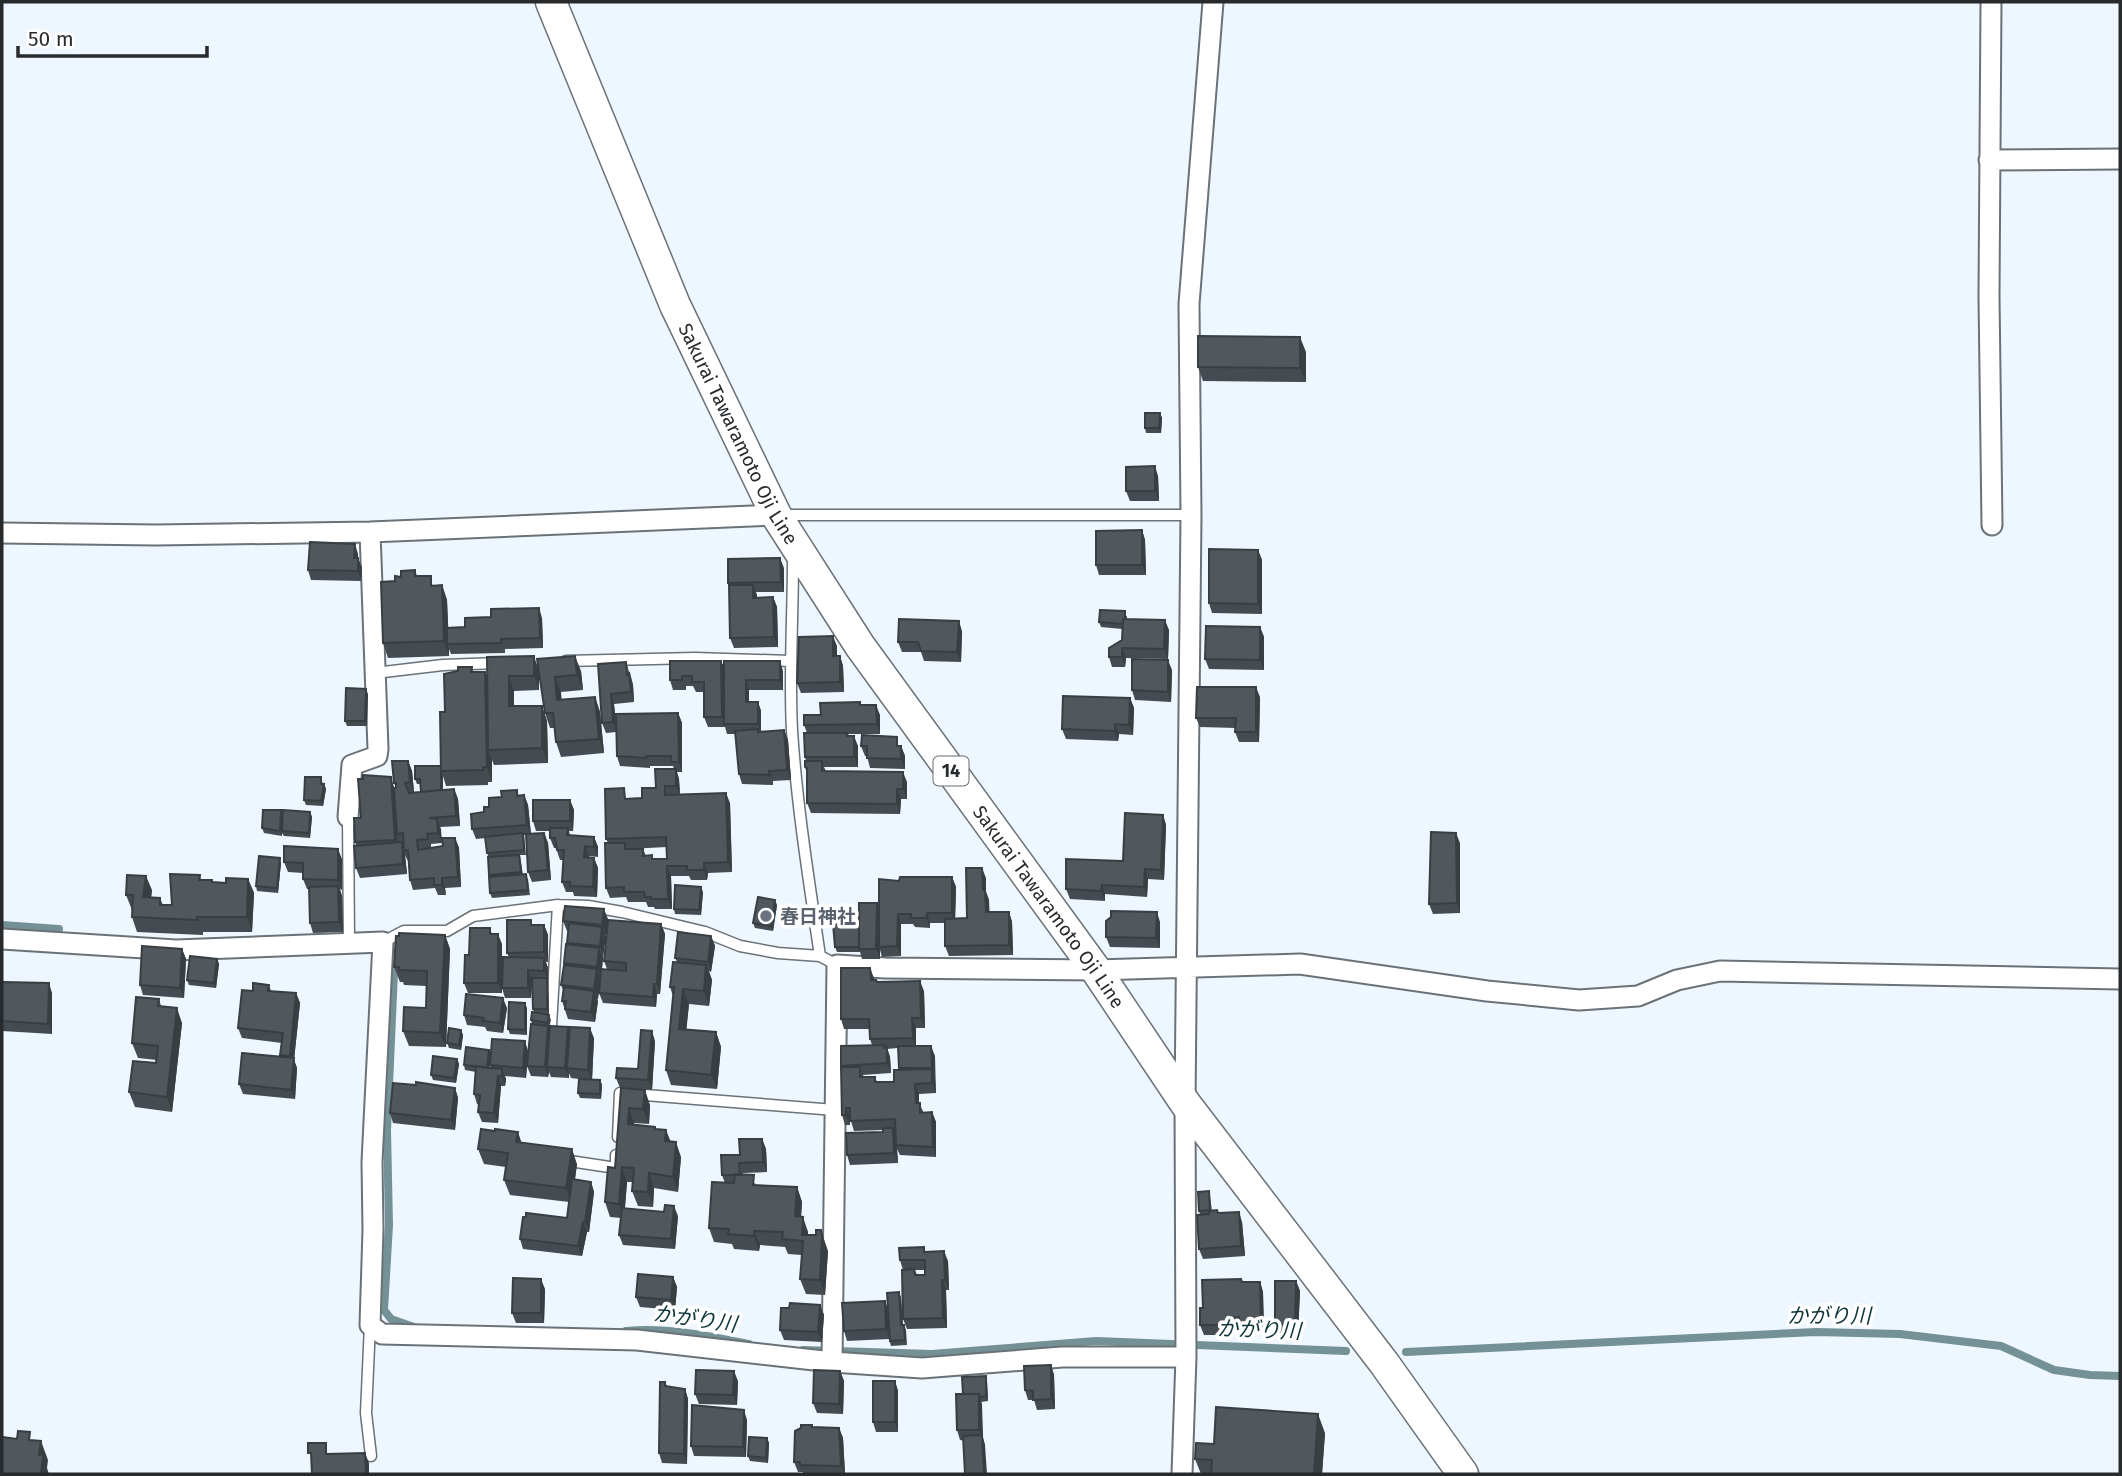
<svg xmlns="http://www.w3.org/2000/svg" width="2122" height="1476" viewBox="0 0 2122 1476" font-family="'Fira Sans','Noto Sans JP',sans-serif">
  <rect width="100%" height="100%" fill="#eef7ff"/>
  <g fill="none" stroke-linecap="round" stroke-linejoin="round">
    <path stroke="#749196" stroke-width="8" d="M2 925 59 929
      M394 972 387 1130 389 1225 384 1310 391 1319 414 1327
      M626 1331C667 1327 709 1336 749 1344
      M803 1350 932 1354 1096 1341 1346 1351
      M1406 1352 1816 1332 1900 1334 2001 1346 2054 1370 2090 1375 2120 1376"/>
    <defs>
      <path id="service" d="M783 515H1191
        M793 559C793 617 789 674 792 731 797 807 809 881 820 956
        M566 661 695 658 790 661
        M375 673 443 665 499 663
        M348 817 349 943
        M383 942 404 931H447L473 916 558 905 588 906 622 912 705 932 740 946 778 953 820 956 837 965
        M551 1026 558 905
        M618 1137 620 1093 835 1110
        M563 1160 616 1168V1155
        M370 1325 366 1413 371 1456"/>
      <path id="minor" d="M1991 2 1989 296 1992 525
        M1989 160 2120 159
        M2 533 156 535 370 532 776 515
        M348 817 352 765 377 756 378 749 370 532
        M2 939 176 950 383 942 372 1162 373 1230 370 1325 382 1334 637 1340 832 1362 922 1368 1062 1357H1186
        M832 1362 837 965 885 968 1096 970 1300 964 1487 991 1579 1000 1638 996 1677 980 1720 971 2120 979
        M1182 1474 1186 1357 1185 1103 1191 515 1189 304 1213 2"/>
      <g id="primary">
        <path id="s1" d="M551 2 675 305 776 515 860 646 1096 970 1185 1103 1384 1363 1463 1474"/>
      </g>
    </defs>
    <use href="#service" stroke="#6a7278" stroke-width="13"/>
    <use href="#minor" stroke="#6a7278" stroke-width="23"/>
    <use href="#primary" stroke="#6a7278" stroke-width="33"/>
    <use href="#service" stroke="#fff" stroke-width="10"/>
    <use href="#minor" stroke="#fff" stroke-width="19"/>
    <use href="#primary" stroke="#fff" stroke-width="30"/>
  </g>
  <path fill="#454c51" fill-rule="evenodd" d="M1306 352V382L1203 381 1198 367Z
    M1160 413 1162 418 1161 433H1146L1145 428Z
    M1158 476 1159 501H1130L1126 491Z
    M1142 530 1145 540 1146 575H1099L1096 565Z
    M1258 550 1262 560V614L1212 613 1209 603Z
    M358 554V558L362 568 361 581 311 580 308 570Z
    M784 568V592H756L757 598 773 597 777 607 778 647 734 648 730 638 729 586 728 583Z
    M415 570 417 576 435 586 442 585 447 600 448 628 465 627 542 618 543 648 505 649V653L451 654 449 649V656L388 658 383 643 395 581 401 577Z
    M1127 616V619L1169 630 1168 659 1126 658 1125 667H1112L1109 657 1122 640V629L1101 627 1099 622Z
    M1260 627 1264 637V670L1209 669 1205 659Z
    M962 631 961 662 924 661 921 652H902L898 642Z
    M837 646V656H840L843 666 844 692 801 693 797 683Z
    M721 661 724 667 783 671V690H749V702H758L761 711V732L784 730 788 740 791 780 773 781V785L742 784 739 774 735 734H727L725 727H708L704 717V692H696L693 686H686V690H673L670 680Z
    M598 664 630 672 633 685 634 702 614 704 616 725 678 713 682 723V772H677L679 779 680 794 730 803 732 872 708 873 707 880H691L689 876H671L672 909H655L654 907H648L646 902H628L626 897 610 898 606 888 608 843 606 839 628 799 642 798 656 788 674 769 673 766H650V768L620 766 617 756 616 732 606 733 602 723ZM667 847V859H654L646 856 643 849H628Z
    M472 667 473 672H485L488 678 539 671H581L583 690 561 692V700L595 697 600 712 604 753 561 757 556 742 554 728H550L545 713 539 672V690L514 691V706H542L547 721 548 763 494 765 492 760V782H488V785L446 786 443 776V790L454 789 458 799 460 826 440 827 442 843 431 844V848L443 846 455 838 459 848 461 887 445 888 446 895H438L435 888 413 890 410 880 408 861 405 855 407 874 360 878 356 868V845L355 842 361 818 396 788 394 783 408 761 412 771 414 792H421L420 784H417L415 779 441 766 445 712Z
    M1172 670 1171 702 1135 700 1132 690Z
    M368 694 367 726H347L345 721Z
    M1260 697 1259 742H1239L1235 732 1236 728 1200 727 1196 718Z
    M1130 698 1134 708 1133 735 1119 734 1118 741 1066 739 1062 729Z
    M860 702 861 705 880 715V734H848L858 746V767H824L826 771 907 782V799H901L900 814 811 813 807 803V774L805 767 806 761 805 757 807 733 804 725 821 715Z
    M861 746H901L905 756V769L870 768 867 756H865Z
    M323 782 326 789 323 806 306 805 304 800Z
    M517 790 519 796 524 795 528 805 531 834 544 833 548 843 551 880 532 882 528 872 527 835H524L526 855H520L523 875 528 879 530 895 492 898 490 893 488 857 486 838 476 839 472 829 489 807 502 797Z
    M570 800 574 810 573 831H569L570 835 594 837 598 847V857L589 856V857L594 858 598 868 597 897 574 896 573 892H566L562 882 563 860H560L556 848H554L550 838V831H536L533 821Z
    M281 810 283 815 310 812 312 817 310 838 284 836 282 833V836L264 833 262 828Z
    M1163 815 1166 825 1164 880 1148 879 1147 897 1105 894V901L1070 899 1066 889 1123 861Z
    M1460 843V913L1433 914 1429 904Z
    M342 859V890L340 889 342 896 343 932 313 933 310 923 309 889H307L303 879V873L288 872 284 862Z
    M281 863 278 893 257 891 256 886Z
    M200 875 201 880H212L213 882 226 883 248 879 254 893 252 932H203V935L137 932 132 917V910L126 895 152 890 151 898H160L163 905H172Z
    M952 877 956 887 955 919 967 918 986 878V892L989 900V912H1009L1012 922 1013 955 949 956 945 946V923H930V928L915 927 913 924H901V956L882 957 880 950V959H862L860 952H837L835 947 859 924 877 903 879 908 899 881Z
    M703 892 701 915 675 914 674 909Z
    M777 905 773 931 755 928 753 923Z
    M1111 917 1160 922V948L1110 947 1106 937Z
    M608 919V920L661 924 665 934 660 994H657L656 1007 603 1003 599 993 600 980 598 999H597L598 1001 595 1022 568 1019 562 1001 563 990 561 985 567 945 568 931H567L563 921ZM605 935H606L604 961 607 969H602Z
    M533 925H544L548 935V962H546L548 968 549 1014H543L549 1015 551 1020 549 1028 568 1027 569 1032 594 1038 592 1080H600L602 1085 601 1099 580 1098 578 1093 579 1079 571 1078 569 1073V1078L551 1077 549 1072 548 1077 531 1076 527 1066 526 1078 505 1076 506 1079 505 1086H501L498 1123 482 1122 478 1112 479 1105 477 1104 474 1094 476 1072 465 1070 464 1065 489 1050 491 1055 489 1068H491L490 1065 528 1052 532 1024 531 1020 534 1013 533 1009 532 980 531 998H505L502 988V993H468L464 983 469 955 490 928 492 934 502 944V980L509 957 507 953Z
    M445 935 450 949 446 1047 409 1046 403 1031 426 1008 427 986 404 985 403 982H400L394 967Z
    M711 936 715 946 711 972 709 971 712 980 709 1006 689 1004 686 1030 716 1032 721 1047 717 1089 671 1085 666 1070 673 996 670 987 677 962 675 958Z
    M182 949 186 959 184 998 143 995 140 985Z
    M217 959 219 964 216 988 189 985 187 980Z
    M874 978V980L877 982 924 991 925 1028H916V1046L935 1056 936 1093 919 1094V1103L924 1113 932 1112 936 1122V1157L900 1155 897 1149 898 1163 850 1165 847 1155 883 1132V1130L854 1131 850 1118V1125H845L842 1115 841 1066 872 1045 870 1039V1029H844L841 1019ZM898 1048 900 1070 894 1082H877L875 1077H864L863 1075 891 1073 890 1057 887 1049Z
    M2 982 52 993V1034L2 1031Z
    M269 985 271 991 296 993 300 1003 294 1060 297 1068 295 1099 243 1094 239 1084 281 1057 282 1043 242 1038 238 1028 253 991Z
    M159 999 161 1006 182 1023 172 1112 135 1107 129 1092 156 1063 157 1060 138 1058 132 1043Z
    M507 1008 503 1033 487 1031 485 1027 467 1025 464 1015Z
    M527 1008V1035L510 1034 508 1029Z
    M461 1030 463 1035 461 1050 449 1048 447 1043Z
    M655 1041 652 1090 630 1089 650 1105 649 1124 634 1123V1125L655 1127 656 1130H666L670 1142 681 1157 678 1192 654 1188 653 1207 638 1206 632 1191 633 1182H627L625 1208 678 1216 675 1249 623 1245 619 1235 621 1218 610 1217 605 1202 615 1168 621 1088H620L616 1078 638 1069Z
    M457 1059 459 1064 456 1083 433 1080 431 1075Z
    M455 1088 458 1098 455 1130 393 1123 390 1113Z
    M762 1139 766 1149 767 1172 743 1173V1175L757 1185 797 1187 802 1202 801 1217 808 1232V1235L828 1251 825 1295 806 1294 800 1279 802 1255 788 1254 785 1247 760 1245 759 1251 734 1249 732 1244 714 1242 709 1228 725 1183 722 1175 740 1155Z
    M521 1142 577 1164 575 1179 591 1182 594 1192 589 1232H587L582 1256 523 1249 520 1239 567 1218 569 1202 510 1195 504 1180 506 1167 484 1164 478 1149Z
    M1210 1196 1212 1211 1242 1222 1245 1256 1203 1259 1199 1249 1200 1214 1199 1211Z
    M925 1252 948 1261 949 1290H946L947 1328 907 1329 903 1319V1270L900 1260ZM915 1270H925V1275H917Z
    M673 1277 677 1287 675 1310 640 1307 636 1297Z
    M1241 1279 1243 1282H1260L1263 1292 1264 1332 1243 1333 1241 1327H1231V1335H1204L1200 1325 1203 1308Z
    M1296 1281 1300 1291 1298 1334H1279L1275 1324Z
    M545 1289 544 1323H516L512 1313Z
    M899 1292 901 1298 903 1325H904L906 1330 907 1345 891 1346 889 1339 847 1341 844 1331 885 1301 888 1309Z
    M820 1305 824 1315 822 1342 784 1340 780 1330 789 1308Z
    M1051 1365 1054 1375 1055 1409 1037 1410 1034 1400H1028L1025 1390Z
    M840 1371 844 1381 843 1414 817 1413 813 1403Z
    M986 1376 987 1381 988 1401 981 1402 983 1438 985 1445 960 1440 957 1430 963 1394Z
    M738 1381 737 1405 699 1404 695 1394Z
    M895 1381 898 1391V1432H876L873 1422Z
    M665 1382 667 1386 685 1389 688 1399 687 1464 662 1463 659 1453Z
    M747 1420 746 1457 694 1456 691 1446Z
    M812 1425 813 1427 839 1428 843 1438 845 1474H803V1472H798L794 1462Z
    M1325 1433 1322 1474H1201L1195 1459 1214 1444Z
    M767 1438 769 1443 768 1463 750 1461 748 1456Z"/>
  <path fill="#383e42" d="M1300 337 1306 352V382L1300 368Z
    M1160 413 1162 418 1161 433 1159 428Z
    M1155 466 1158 476 1159 501 1155 491Z
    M1142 530 1145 540 1146 575 1142 565Z
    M355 544 358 554V568L354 558Z
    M1258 550 1262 560V614L1258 604Z
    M358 558 362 568 361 581 358 571Z
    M780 558 784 568V592L781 582Z
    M442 585 447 600 449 644H447L449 649V656L444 641Z
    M753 585 757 595V608L753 598Z
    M773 597 777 607 778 647 774 637Z
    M539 608 542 618 543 648 540 638Z
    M1165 620 1169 630 1168 659 1164 649Z
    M959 621 962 631 961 662 957 652Z
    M1260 627 1264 637V670L1260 660Z
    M833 636 837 646V666L833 656Z
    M1122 648 1126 658 1125 667 1122 657Z
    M534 656 539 671V690L534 676Z
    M575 656 581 671 583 690 577 675Z
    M840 656 843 666 844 692 840 682Z
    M1168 660 1172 670 1171 702 1168 692Z
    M721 661 725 671 724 724 722 717Z
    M780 661 783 671V690L780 680Z
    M626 662 633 685 634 702 631 692Z
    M485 672 491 687 488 750 492 760V782L487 767Z
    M509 676 514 691V721L509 706Z
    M555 677 561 692 563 715 557 700Z
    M746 680 749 690V712L746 702Z
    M1256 687 1260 697 1259 742 1256 732Z
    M366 689 368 694 367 726 365 721Z
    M611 694 614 704 617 732 613 722Z
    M595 697 600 712 604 753 599 739Z
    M1130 698 1134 708 1133 735 1129 725Z
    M758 702 761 711V734L758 724Z
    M876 705 880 715V734L877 724Z
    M542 706 547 721 548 763 542 748Z
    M678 713 682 723V772L679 762Z
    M1115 724 1119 734 1118 741 1115 731Z
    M784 730 788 740 791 780 787 770Z
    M854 736 858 746V767L854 757Z
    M901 746 905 756V769L901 759Z
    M408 761 412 771 414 792 410 782Z
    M676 769 679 779 680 796 676 786Z
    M441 771 443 776V799L441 794Z
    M903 772 907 782V799L903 789Z
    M391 777 394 787 398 850 395 840Z
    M324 784 326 789 323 806 321 801Z
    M454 789 458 799 460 826 456 816Z
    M897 789 901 799 900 814 897 804Z
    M726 793 730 803 732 872 728 862Z
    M524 795 528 805 531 835 527 825Z
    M570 800 574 810 573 831 570 821Z
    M281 810 283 815 282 836 280 831Z
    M310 812 312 817 310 838 309 833Z
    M1163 815 1166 825 1164 880 1161 870Z
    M437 819 441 829 442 843 438 833Z
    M544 833 548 843 551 880 548 870Z
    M1456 833 1460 843V913L1457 903Z
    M594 837 598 847V857L594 847Z
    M455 838 459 848 461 887 458 877Z
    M402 842 405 855 407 874 403 864Z
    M585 846 589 856 588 867 584 857Z
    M338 849 342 859V890L338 880Z
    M280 858 281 863 278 893 277 888Z
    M594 858 598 868 597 897 593 887Z
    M704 863 708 873 707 880 704 870Z
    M667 866 671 876 672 909 668 899Z
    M982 868 986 878V892L989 900 990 922 986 912 983 890Z
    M1145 869 1148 879 1147 897 1144 887Z
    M146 876 152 890 149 912 143 897Z
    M952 877 956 887 955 923 952 913Z
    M442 878 445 888 446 895 442 885Z
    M248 879 254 893 252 932 247 917Z
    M1102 885 1105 894V901L1101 891Z
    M338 886 342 896 343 932 339 922Z
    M701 887 703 892 701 915 699 910Z
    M775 900 777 905 773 931 771 926Z
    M877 903 881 913 879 947 880 950V959L876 949Z
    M604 909 608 919 606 935 602 925Z
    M1009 912 1012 922 1013 955 1009 945Z
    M1157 912 1160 922V948L1156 938Z
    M927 913 930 923V928L926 918Z
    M898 914 901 924V956L897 946Z
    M661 924 665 934 660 994 657 984Z
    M544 925 548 935V962L544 952Z
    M602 927 606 937 603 956 600 946Z
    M498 934 502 944V993L498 983Z
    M445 935 450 949 446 1047 440 1033Z
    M711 936 715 946 711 972 708 962Z
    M599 948 603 958 601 977 597 967Z
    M182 949 186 959 184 998 180 988Z
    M544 958 548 968 549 1014 547 1009V979L544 971Z
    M217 959 219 964 216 988 214 983Z
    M706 965 712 980 709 1006 704 991Z
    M870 968 874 978V990L871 980Z
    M597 969 600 979 598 999 594 989Z
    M528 970 532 980 531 998 528 988Z
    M920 981 924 991 925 1028 921 1018Z
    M49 983 52 993V1034L48 1024Z
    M654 984 657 994 656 1007 653 997Z
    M683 989 689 1004 685 1044 679 1029Z
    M594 991 598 1001 595 1022 591 1012Z
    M296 993 300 1003 294 1060 297 1068 295 1099 291 1090 293 1065 290 1056Z
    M503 998 507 1008 503 1033 500 1023Z
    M525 1003 527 1008V1035L525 1030Z
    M177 1008 182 1023 172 1112 167 1097Z
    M912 1018 916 1028V1048L913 1038Z
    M548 1026 552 1036 547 1067 549 1072 548 1077 545 1067Z
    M568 1027 571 1037 567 1068 569 1073V1078L565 1068Z
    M590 1028 594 1038 592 1080 588 1070Z
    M461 1030 463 1035 461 1050 459 1045Z
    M652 1031 655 1041 652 1090 648 1080Z
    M716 1032 721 1047 717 1089 711 1075Z
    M525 1041 528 1051 526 1078 523 1068Z
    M884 1045 887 1053V1047L890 1057 891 1073 887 1063Z
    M931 1046 935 1056V1078L932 1068Z
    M489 1050 491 1055 488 1074 487 1069Z
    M457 1059 459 1064 456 1083 454 1078Z
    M502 1069 506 1079 505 1086 502 1076Z
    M932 1069 935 1079 936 1093 932 1083Z
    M498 1076 501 1086 498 1123 494 1113Z
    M600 1080 602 1085 601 1099 600 1094Z
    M915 1084 919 1094V1113L916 1103Z
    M455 1088 458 1098 455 1130 451 1120Z
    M645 1090 650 1105 649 1124 643 1109Z
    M629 1108 634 1123 633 1139 628 1124Z
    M846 1108 850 1118V1125L846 1115Z
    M932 1112 936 1122V1157L933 1147Z
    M893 1128 897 1138 896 1145 897 1149 898 1163 894 1153Z
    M666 1130 672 1145 665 1141Z
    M518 1132 523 1147 516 1142Z
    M762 1139 766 1149 767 1172 763 1162Z
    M676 1142 681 1157 678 1192 673 1177Z
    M572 1149 577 1164 572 1202 566 1188Z
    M622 1167 627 1182 624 1218 619 1204Z
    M649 1173 654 1188 653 1207 648 1192Z
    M591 1182 594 1192 589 1232 585 1222Z
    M797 1187 802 1202 800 1231 795 1216Z
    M674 1206 678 1216 675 1249 671 1239Z
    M1239 1212 1242 1222 1245 1256 1241 1246Z
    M803 1217 808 1232 807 1250 802 1235Z
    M583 1222 587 1232 582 1256 578 1246Z
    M821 1230 828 1251 825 1295 820 1280Z
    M754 1231 760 1245 759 1251 754 1236Z
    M944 1251 948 1261 949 1290 945 1280Z
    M673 1277 677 1287 675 1310 671 1300Z
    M541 1279 545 1289 544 1323 541 1313Z
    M942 1280 946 1290 947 1328 943 1318Z
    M1296 1281 1300 1291 1298 1334 1295 1324Z
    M1260 1282 1263 1292 1264 1332 1261 1322Z
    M899 1292 901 1298 903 1330 901 1325Z
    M885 1301 888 1311 890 1339 886 1329Z
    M820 1305 824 1315 822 1342 818 1332Z
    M1227 1318 1231 1327V1335L1228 1325Z
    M1051 1365 1054 1375 1055 1409 1051 1399Z
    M734 1371 738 1381 737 1405 733 1395Z
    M840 1371 844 1381 843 1414 839 1404Z
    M986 1376 987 1381 988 1401 986 1396Z
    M895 1381 898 1391V1432L895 1422Z
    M685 1389 688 1399 687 1464 684 1454Z
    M979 1394 982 1404 983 1438 985 1445 987 1474H984L982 1436 979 1430Z
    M744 1410 747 1420 746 1457 743 1447Z
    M1318 1414 1325 1433 1322 1474H1314Z
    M839 1428 843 1438 845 1474 841 1466Z
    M767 1438 769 1443 768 1463 766 1458Z
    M41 1441 48 1460 47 1468 49 1474H41L39 1455Z
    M365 1453 369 1463V1474H366Z"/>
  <path fill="#50585e" stroke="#383e42" stroke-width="2" d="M1198 336 1300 337V368L1198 367Z
    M1145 413H1160L1159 428H1145Z
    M1155 466V491H1126V467Z
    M1142 530V565H1096V531Z
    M310 542 355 544 354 558H358V571L308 570Z
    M1209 549 1258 550V604L1209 603Z
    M780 558 781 582 728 583V559Z
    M415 570V576H431V586L442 585 444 641 383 643 381 582 395 581V576L401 577V571Z
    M729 585H753V598L773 597 774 637 730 638Z
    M539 608 540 638 501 639V643L447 644V628L465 627V618L491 617V609Z
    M1100 610 1125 611V619H1123V624L1099 622Z
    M899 619 959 621 957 652 921 651 918 642H898Z
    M1123 619 1165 620 1164 649 1122 648V657H1109V648L1122 640Z
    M1206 626 1260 627V660L1205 659Z
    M833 636V656H840V682L797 683 799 637Z
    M534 656V676H509V706H542V748L488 750 487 657Z
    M575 656 577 675 555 677 557 700 595 697 599 739 556 742 553 713H545L537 659Z
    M1132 659 1168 660V692L1132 690Z
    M670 661H721L722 717H704V682H692V676H682V680H670Z
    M724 661H780V680H746V702H758V724H724Z
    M626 662 627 675H629L631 692 611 694 613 722 602 723 598 664Z
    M458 667H472L471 672H485L487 767H483V770L441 771 440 712H445L444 674 458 671Z
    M1197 687H1256V732H1235L1236 718H1196Z
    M346 688 366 689 365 721H345Z
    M1063 696 1130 698 1129 725 1115 724V731L1062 729Z
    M860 702V705H876L877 724 804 725V715H821L820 703Z
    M678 713 679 762H671V756H646V758L617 756 616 714Z
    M758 729V732L784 730 787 770 769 771 770 775 739 774 735 731Z
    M804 733H847V736H854V757H805Z
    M862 735 897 737V746H901V759L867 758V746H861Z
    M392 761H408L410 782 405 783 409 793 454 789 456 816 429 818 437 819 438 833 427 834 428 839 417 840 418 850 443 846 442 838H455L458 877 442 878V885H434V878L410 880 408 850 404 851 403 833 397 834 394 788H396V783H394Z
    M805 761H822V771L903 772V789H897V804L807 803V768L805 767Z
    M415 766H441V790L421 792 420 779H415Z
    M655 769H676V786H665V795L726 793 728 862 704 863V870H687V866H667L668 899H651V897H645L644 892H624V887L606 888 605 843H625V849H643V856L652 855V859H667L666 837 606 839 605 789 624 788 625 799 642 798V788H656Z
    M363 775 391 777 395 840 355 842 354 818H361L358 779H363Z
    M305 777H321V784H324L321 801 304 800Z
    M517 790V796L524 795 527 825 472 829 471 814 484 812V807H489V798L502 797 501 791Z
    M533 800H570V821H533Z
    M263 810H281L280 831 262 828Z
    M283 810 310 812 309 833 282 831Z
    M1125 813 1163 815 1161 870 1145 869 1144 887 1102 885 1101 891 1066 889V859L1123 861Z
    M550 828H568L567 835 594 837V847L585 846 584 857 594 858 593 887 570 886V882H562L564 850H557L555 838H550Z
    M1431 832 1456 833 1457 903 1429 904Z
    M523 833 524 850 487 853 485 837Z
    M544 833 548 870 528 872 526 834Z
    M402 842 403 864 356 868 354 846Z
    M284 846 338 849V880L303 879V863L284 862Z
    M519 855 521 872 489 875 488 857Z
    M259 856 280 858 277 888 256 886Z
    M966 868H982L983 890H985L986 912H1009V945L945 946V919L967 918Z
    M170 874 200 875 199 880H212V882L226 883V878L248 879 247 917H197V920L132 917 133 895H126L127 875 146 876 143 897 160 898V905H172Z
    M526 874 528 890 490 893 489 877Z
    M900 877H952V913H927L926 918H911V914H898L897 946 879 947V879L899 881Z
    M675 885 701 887 699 910 674 909Z
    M338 886 339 922 310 923 309 887Z
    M758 897 775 900 771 926 753 923Z
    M859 903H877L876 949H859Z
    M565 906 604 909 602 925 563 921Z
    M1111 911 1157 912 1156 938 1106 937V921L1111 917Z
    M507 920H531V925H544V952L507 953Z
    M608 920 661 924 657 984H654L653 997 599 993 601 969 626 971V963L604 961Z
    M569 923 602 927 600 946 567 943Z
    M833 924H859V947H835Z
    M470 928H490V934H498V983H464L465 955H469Z
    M678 932 711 936 708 962 675 958Z
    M399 933 445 935 440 1033 403 1031 404 1007 426 1008 427 971 399 970V967H394L396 936H399Z
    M566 944 599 948 597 967 564 963Z
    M142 946 182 949 180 988 140 985Z
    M190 956 217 959 214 983 187 980Z
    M503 957 544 958V971L528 970V988H502Z
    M673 962 706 965 704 991 683 989 679 1029 716 1032 711 1075 666 1070 674 987H670Z
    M564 965 597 969 594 989 561 985Z
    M841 968H870L871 980H876L877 982 920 981 921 1018H912L913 1038 870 1039 869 1019H841Z
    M532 978H547V1009H533Z
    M2 982 49 983 48 1024 2 1021Z
    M253 983 269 985 268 991 296 993 290 1056 280 1055 283 1033 238 1028 242 990 253 991Z
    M564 987 594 991 591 1012 565 1009 566 1001H562Z
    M466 994 503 998 500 1023 483 1021 484 1018 464 1015Z
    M136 997 159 999 158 1006 177 1008 167 1097 129 1092 133 1061 156 1063 158 1046 132 1043Z
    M509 1002 525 1003V1030L508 1029Z
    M532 1012 549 1015 548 1023 531 1020Z
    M531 1024 548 1026 545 1067 527 1066Z
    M550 1026 568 1027 565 1068 547 1067Z
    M570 1027 590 1028 588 1070 567 1068Z
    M449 1028 461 1030 459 1045 447 1043Z
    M641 1030 652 1031 648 1080 616 1078 617 1068 638 1069Z
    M492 1039 525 1041 523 1068 490 1065Z
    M884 1045V1048L887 1047V1063L841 1066V1046Z
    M898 1046H931L932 1068H899Z
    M466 1047 489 1050 487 1068 464 1065Z
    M242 1053 294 1058 291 1090 239 1084Z
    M433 1056 457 1059 454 1078 431 1075Z
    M476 1066 502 1069V1076H498L494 1113 478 1112 480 1095 474 1094Z
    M841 1067H860V1077H875V1082H894V1070L932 1069V1083L915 1084 916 1103H920V1113L932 1112 933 1147 896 1145 895 1119 850 1121V1108H846V1115H842Z
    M579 1079 600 1080V1094L578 1093Z
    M416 1082 455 1088 451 1120 390 1113 393 1083 416 1085Z
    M621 1088 645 1090 643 1109 629 1108 628 1124 655 1127V1129L666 1130 665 1141 676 1142 673 1177 649 1173 648 1192 632 1191 634 1168 622 1167 619 1204 605 1202 608 1167 615 1168Z
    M883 1128H893L894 1153 847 1155 846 1133 883 1132Z
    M481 1129 495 1131V1129L518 1132 516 1142 572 1149 566 1188 504 1180 508 1153 478 1149Z
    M739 1139H762L763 1162 739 1163 740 1175H722L721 1155H740Z
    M735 1174 754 1175 753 1185 797 1187 795 1216 803 1217 802 1235H816V1230H821L822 1236 820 1280 800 1279 803 1241 782 1239 783 1232 754 1231V1236L728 1234 729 1229 709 1228 712 1182 734 1183Z
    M572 1179 591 1182 585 1222H583L578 1246 520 1239 523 1217H526V1213L567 1218Z
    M1209 1191 1210 1210 1199 1211 1198 1192Z
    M665 1205 674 1206 671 1239 619 1235 622 1208 664 1212Z
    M1217 1210 1218 1213 1239 1212 1241 1246 1199 1249 1197 1215 1209 1214V1211Z
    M924 1247V1252L944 1251 945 1280H942V1283L943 1318 903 1319 902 1270 914 1269 915 1275H925V1260H900L899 1248Z
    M638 1274 673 1277 671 1300 636 1297Z
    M513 1278 541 1279V1313H512Z
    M1241 1279 1242 1282H1260L1261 1322 1240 1323 1239 1317 1227 1318 1228 1325H1200V1308H1203L1202 1280Z
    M1275 1281H1296L1295 1324H1275Z
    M899 1292 901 1325H904L905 1340 890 1341 887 1293Z
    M885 1301 886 1329 844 1331 842 1303Z
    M790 1303 820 1305 818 1332 780 1330 781 1308H789Z
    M1051 1365V1399L1033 1400V1391L1025 1390 1024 1366Z
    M696 1370 734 1371 733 1395 695 1394Z
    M814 1370 840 1371 839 1404 813 1403Z
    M986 1376V1396L980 1397 979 1394H963L962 1377Z
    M873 1381H895V1422H873Z
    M660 1382H665V1386L685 1389 684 1454 659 1453Z
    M956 1394H979V1430H957Z
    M692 1405 744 1410 743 1447 691 1446Z
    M1216 1407 1318 1414 1314 1474H1211L1212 1460 1195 1459 1196 1443 1214 1444Z
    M801 1425H812V1427L839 1428 841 1466 800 1465V1462H794L795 1431 801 1428Z
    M18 1431 30 1432 29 1440 41 1441 39 1455H43L41 1474H2V1437L17 1439Z
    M982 1435 984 1474H965L963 1436Z
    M749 1437 767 1438 766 1458 748 1456Z
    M308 1443H326V1454L365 1453 366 1474H312L311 1453H308Z"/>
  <circle fill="#6b7280" stroke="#fff" stroke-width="2.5" cx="766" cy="916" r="7"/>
  <g text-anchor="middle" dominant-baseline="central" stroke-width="7" stroke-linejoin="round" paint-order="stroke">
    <rect fill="#fff" stroke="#686b6d" stroke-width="2" x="933.5" y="756.5" width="35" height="29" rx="5"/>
    <g font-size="18" font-weight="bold" fill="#282b2e">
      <text x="951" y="771">14</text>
    </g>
    <g font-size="19" fill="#282b2e" stroke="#fff">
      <text stroke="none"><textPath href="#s1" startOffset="471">Sakurai Tawaramoto Oji Line</textPath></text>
      <text stroke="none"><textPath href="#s1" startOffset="1038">Sakurai Tawaramoto Oji Line</textPath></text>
    </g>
    <g font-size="19" font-weight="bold" fill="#5b616d" stroke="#fff" text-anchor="start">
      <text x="780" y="916">春日神社</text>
    </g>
    <g font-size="21" font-style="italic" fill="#0c3439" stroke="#fff">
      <text x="1829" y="1316">かがり川</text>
      <text transform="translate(695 1319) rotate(8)">かがり川</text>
      <text transform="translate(1259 1330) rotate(2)">かがり川</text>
    </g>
  </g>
  <rect width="2122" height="1476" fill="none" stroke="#282b2e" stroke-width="7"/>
  <path d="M18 46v10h189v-10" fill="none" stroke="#282b2e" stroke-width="3.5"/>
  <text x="28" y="46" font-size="21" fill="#282b2e" stroke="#ffffff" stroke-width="5" paint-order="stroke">50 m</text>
</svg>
